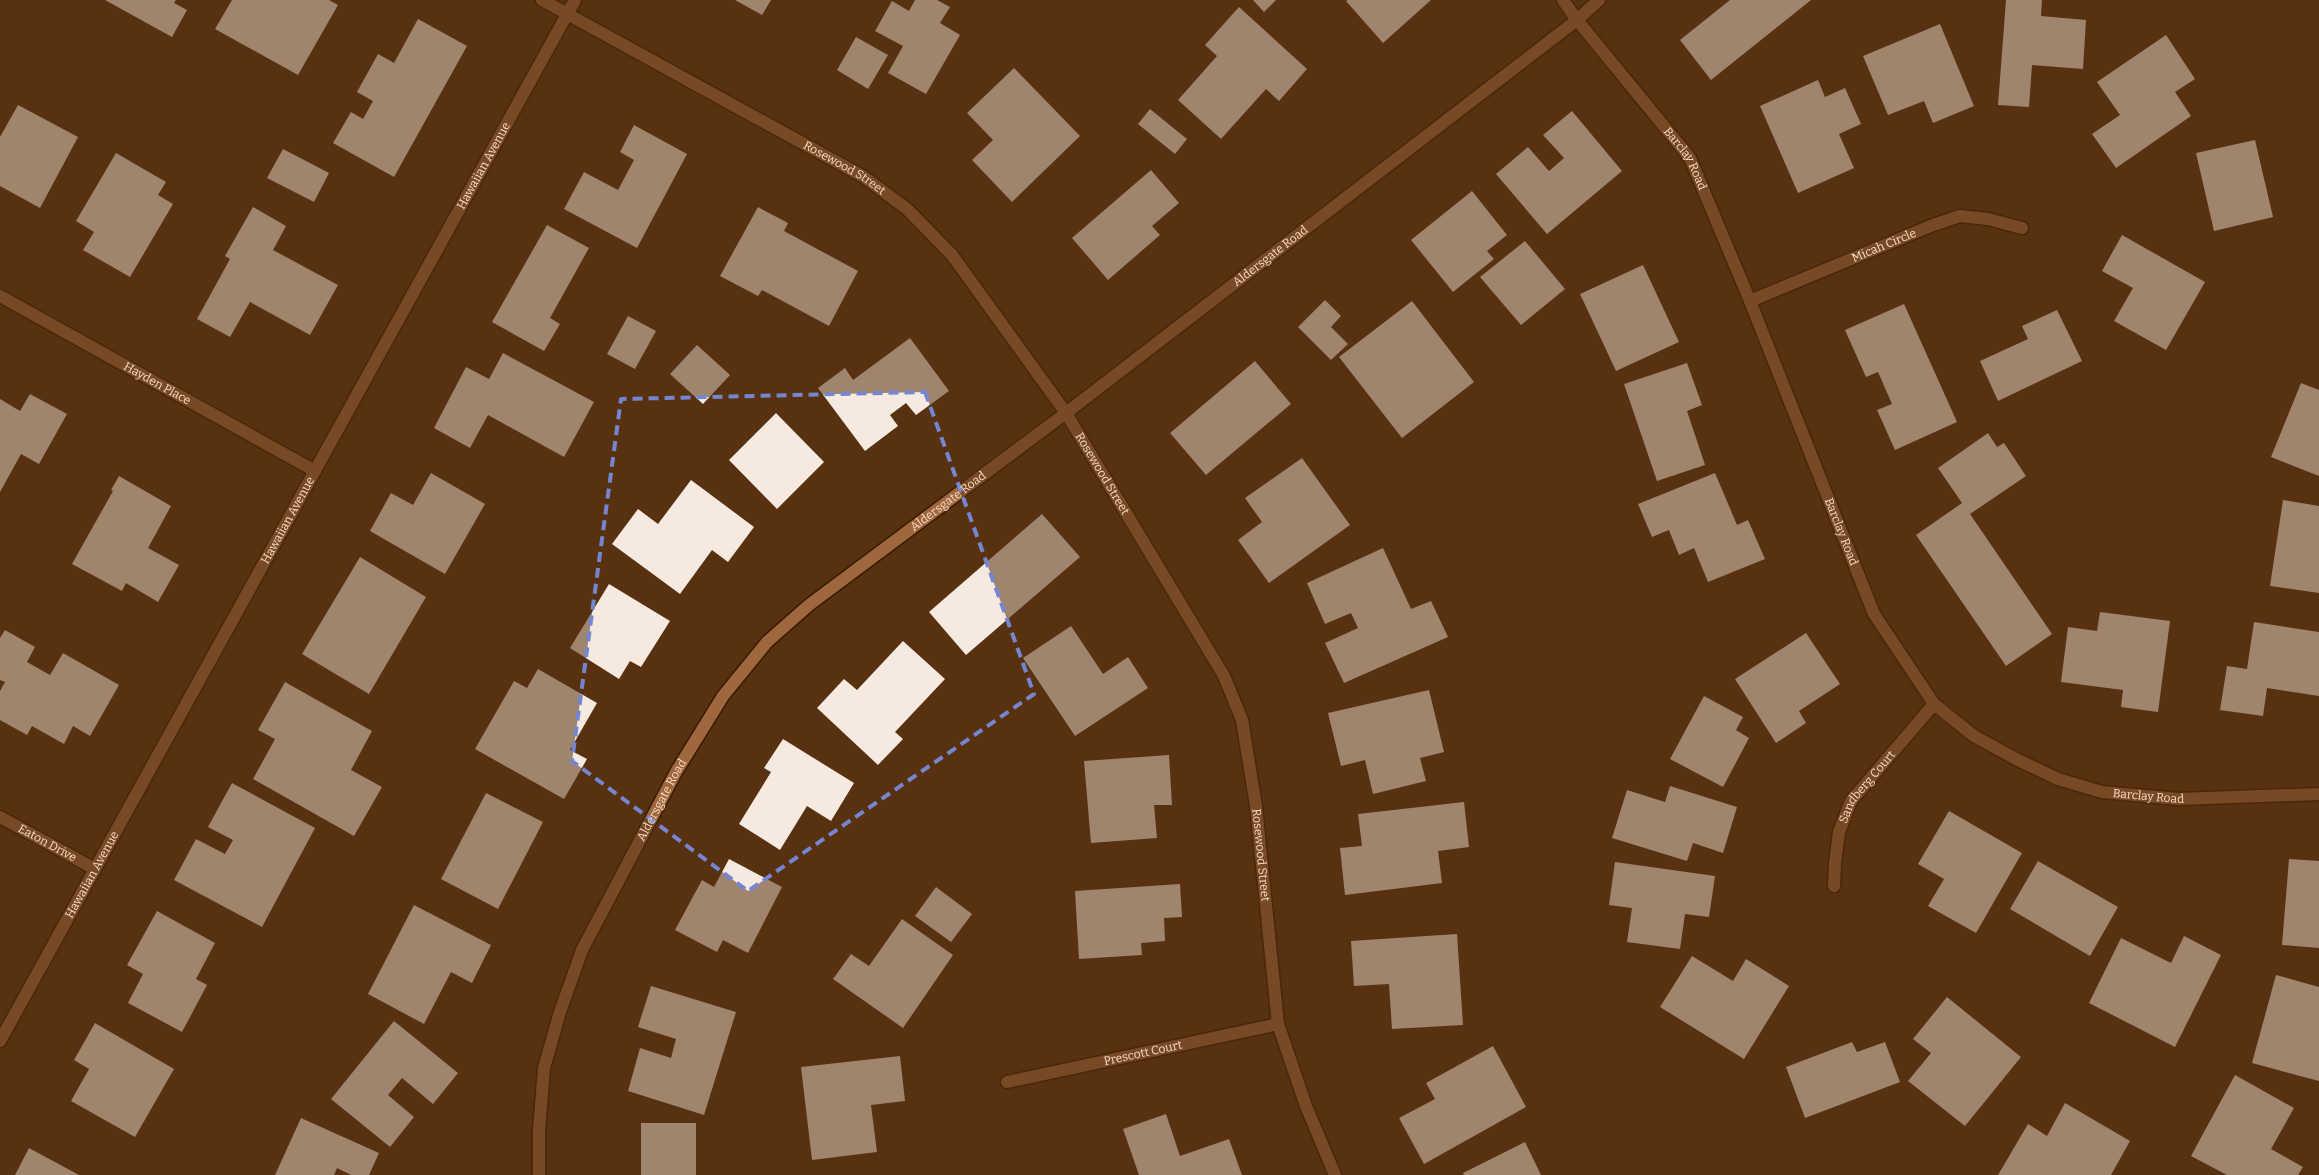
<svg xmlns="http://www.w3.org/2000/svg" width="2319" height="1175" viewBox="0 0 2319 1175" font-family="Bitter,serif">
  <rect width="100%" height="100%" fill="#583110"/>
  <path fill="#f6e9e0" d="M105 0H176L174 3 187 10 172 37Z
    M232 0H329L338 5 298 75 215 29Z
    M735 0H771L762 15Z
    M915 0H937L950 7 940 23 960 35 926 94 888 73 903 46 875 31 892 1 909 11Z
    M1253 0H1276L1264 12Z
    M1348 0H1431L1383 43 1346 1Z
    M1730 0H1811L1711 80 1680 40Z
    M2006 0H2042L2041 16 2086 20 2083 69 2032 65 2029 107 1998 105Z
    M1239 7 1307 69 1279 101 1266 89 1221 139 1178 100 1217 56 1205 45Z
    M418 19 467 46 394 177 333 143 351 112 363 119 373 101 357 92 378 54 394 63Z
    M1940 24 1974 106 1933 123 1924 101 1888 115 1863 56Z
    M2166 35 2195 79 2175 92 2191 116 2116 168 2092 134 2120 115 2097 82Z
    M856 37 888 55 868 89 837 70Z
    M1014 68 1080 136 1012 202 972 160 993 140 967 113Z
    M1818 80 1825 97 1845 88 1861 124 1839 134 1854 168 1798 193 1760 106Z
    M18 105 78 137 40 208 0 186V137Z
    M1150 109 1187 139 1175 154 1138 124Z
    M1572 111 1622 171 1547 234 1496 174 1528 147 1549 171 1564 158 1543 135Z
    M634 125 687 154 637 248 564 209 584 172 618 190 634 160 620 152Z
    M2255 140 2273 217 2214 231 2196 153Z
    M283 149 329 173 314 202 267 178Z
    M116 153 166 182 158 195 173 204 130 277 83 250 94 232 76 221Z
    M1151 170 1179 203 1152 226 1160 235 1108 280 1072 238Z
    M1472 191 1507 235 1487 251 1494 259 1453 292 1411 240Z
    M253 207 286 226 273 250 338 285 310 335 250 302 230 337 197 319 230 259 225 256Z
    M758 207 788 223 784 231 858 271 829 326 762 290 758 296 720 276Z
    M547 225 589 248 550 318 560 324 544 351 492 322Z
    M2122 235 2205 282 2166 350 2114 321 2133 288 2102 271Z
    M1525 241 1565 289 1521 325 1480 277Z
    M1643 265 1679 342 1616 371 1580 294Z
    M1325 300 1341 316 1331 327 1348 344 1331 360 1298 327Z
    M1412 301 1474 382 1402 438 1339 357Z
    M1904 304 1957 422 1895 450 1877 410 1892 404 1878 372 1866 377 1845 330Z
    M2057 310 2082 361 1998 401 1980 361 2028 339 2022 326Z
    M628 316 656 331 635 369 607 354Z
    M910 338 949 391 916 415 906 403 890 415 898 426 865 451 818 388 845 368 853 380Z
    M697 345 730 375 703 404 670 374Z
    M503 353 594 402 564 457 488 415 470 448 434 428 466 367 489 379Z
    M1255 361 1291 404 1206 475 1170 433Z
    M1687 363 1702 405 1687 411 1705 465 1657 481 1624 384Z
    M2301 383 2319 390V476L2271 457Z
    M30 394 67 414 39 464 21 454 0 492V399L20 411Z
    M776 413 824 462 777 509 729 460Z
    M1988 433 1997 447 2004 443 2026 476 1970 514 2052 634 2006 666 1916 535 1962 503 1938 468Z
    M1302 458 1350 525 1269 583 1238 540 1262 522 1245 498Z
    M431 473 485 504 445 574 370 531 391 493 413 505Z
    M1715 473 1737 525 1748 520 1765 559 1708 582 1694 548 1679 555 1669 530 1652 537 1638 504Z
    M119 476 171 506 148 548 179 565 158 602 126 583 122 591 72 564 113 491 111 490Z
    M691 480 754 527 728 562 712 550 680 594 612 544 638 509 658 524Z
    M2283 500 2319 506V593L2270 586Z
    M1042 514 1080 557 966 655 929 612Z
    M1383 548 1411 609 1431 601 1448 637 1344 683 1325 643 1358 628 1351 613 1325 624 1307 583Z
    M360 557 426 597 369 694 302 654Z
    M609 584 670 621 641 667 630 661 619 679 570 648Z
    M2100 612 2170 621 2158 712 2121 707 2123 690 2061 682 2068 627 2097 631Z
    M2254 622 2319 632V696L2267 688 2263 716 2220 710 2227 666 2247 669Z
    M1071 626 1103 674 1128 657 1148 688 1075 736 1023 658Z
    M5 630 35 647 27 662 50 675 63 653 119 685 90 736 73 726 64 744 32 726 27 735 0 720V691L5 682 0 680V638Z
    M1806 633 1840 684 1799 711 1806 723 1776 743 1735 679Z
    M903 641 945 679 895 732 903 739 878 765 817 708 844 679 857 690Z
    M538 669 597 703 570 750 587 759 564 799 475 749 514 681 527 688Z
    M285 682 372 731 351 770 382 787 354 836 253 779 275 739 258 730Z
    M1429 690 1444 752 1420 758 1426 781 1373 794 1365 760 1341 766 1328 713Z
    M1704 696 1743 717 1736 730 1749 738 1723 787 1670 759Z
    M783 739 854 783 831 821 807 806 780 850 739 824 771 772 764 768Z
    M1169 755 1172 805H1154L1157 838 1091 843 1084 761Z
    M232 783 315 828 262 927 174 880 196 839 225 854 233 840 208 827Z
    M1670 786 1737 807 1723 853 1693 843 1687 861 1612 838 1627 790 1665 802Z
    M486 793 543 822 498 909 441 879Z
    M1464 802 1469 847 1438 851 1442 883 1345 895 1340 848 1362 846 1358 814Z
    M1949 811 2022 853 1976 933 1928 906 1944 879 1918 864Z
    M729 859 782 887 748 953 723 940 717 952 675 930 702 880 714 887Z
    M2289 859 2319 861V948L2282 945Z
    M2038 861 2118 907 2090 956 2010 909Z
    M1615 862 1715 876 1709 917 1685 914 1680 949 1627 942 1632 908 1609 905Z
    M1180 884 1182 917 1164 918 1165 941 1141 943 1142 955 1079 959 1075 891Z
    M936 887 972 914 951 942 915 916Z
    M414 905 491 945 472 983 451 972 424 1024 368 994Z
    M157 911 215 943 196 979 207 985 182 1032 128 1003 143 974 127 965Z
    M902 919 953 955 903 1028 833 979 851 954 869 966Z
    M1457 934 1463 1025 1392 1029 1389 984 1354 986 1351 941Z
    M2184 936 2221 955 2175 1047 2089 1003 2121 938 2171 963Z
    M1692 956 1733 981 1746 959 1789 986 1744 1059 1660 1007Z
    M2276 975 2319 987V1081L2252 1063Z
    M651 986 736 1012 704 1115 628 1091 640 1048 671 1058 676 1039 638 1027Z
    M1947 997 2021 1057 1965 1126 1908 1081 1931 1053 1913 1039Z
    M394 1021 458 1073 433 1104 402 1078 388 1095 414 1117 390 1147 331 1099Z
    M95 1023 174 1069 135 1137 71 1101 89 1069 74 1060Z
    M1852 1042 1857 1052 1885 1042 1900 1082 1805 1118 1786 1067Z
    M1493 1046 1526 1107 1424 1164 1399 1118 1435 1099 1426 1083Z
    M900 1056 905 1101 871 1105 877 1152 812 1160 801 1067Z
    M2235 1075 2294 1108 2271 1149 2303 1167 2298 1175H2227L2191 1156Z
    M2065 1103 2130 1141 2111 1175H1998L2028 1124 2047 1136Z
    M1166 1114 1180 1156 1229 1139 1242 1175H1139L1123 1129Z
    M301 1118 379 1153 369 1175H351L337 1168 334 1175H275Z
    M641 1123H696V1175H641Z
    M1525 1142 1541 1175H1464L1463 1173Z
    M29 1148 79 1175H15Z"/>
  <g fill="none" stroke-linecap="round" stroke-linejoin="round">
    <defs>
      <g id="minor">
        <path id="s1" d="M542 0 864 177 907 209 952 255 1066 413 1224 676 1242 720 1256 806 1278 1024 1306 1106 1335 1175"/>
        <path id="s2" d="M1563 0 1577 20 1690 158 1750 301 1874 614 1934 704 1974 736 2018 760 2058 779 2102 792 2179 799 2319 794"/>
        <path id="s3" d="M0 296 315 471"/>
        <path id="s4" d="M1750 301 1933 225 1960 216 1988 219 2022 228"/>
        <path id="s5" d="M0 817 95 869"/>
        <path id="s6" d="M1834 886 1835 863 1839 832 1851 801 1934 704"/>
        <path id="s7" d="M0 1041 575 0"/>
        <path id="s8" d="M1007 1082 1278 1024"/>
        <path id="s9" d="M539 1175V1130L544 1068 560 1012 582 950 676 772 723 696 767 642 809 605 1066 413 1577 20 1599 0"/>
      </g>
    </defs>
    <use href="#minor" stroke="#371c05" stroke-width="15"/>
    <use href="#minor" stroke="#9e673d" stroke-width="12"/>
  </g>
  <path d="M0 0H2319V1175H0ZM925 392 1034 694 748 891 572 761 621 399Z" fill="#583110" fill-opacity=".55" fill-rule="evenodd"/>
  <path fill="none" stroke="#7586d0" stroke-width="4" stroke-dasharray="10 6" stroke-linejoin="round" d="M925 392 1034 694 748 891 572 761 621 399Z"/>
  <g text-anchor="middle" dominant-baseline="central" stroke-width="5" stroke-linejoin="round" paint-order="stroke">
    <g font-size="12" fill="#f9dac4" stroke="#341d0b">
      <text stroke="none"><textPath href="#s2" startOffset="201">Barclay Road</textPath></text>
      <text stroke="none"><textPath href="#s7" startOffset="1000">Hawaiian Avenue</textPath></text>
      <text stroke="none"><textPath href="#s1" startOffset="346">Rosewood Street</textPath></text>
      <text stroke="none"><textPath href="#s4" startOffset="145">Micah Circle</textPath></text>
      <text stroke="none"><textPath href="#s9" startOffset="1226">Aldersgate Road</textPath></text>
      <text stroke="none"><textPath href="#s3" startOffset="180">Hayden Place</textPath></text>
      <text stroke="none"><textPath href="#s1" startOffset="751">Rosewood Street</textPath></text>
      <text stroke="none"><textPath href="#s9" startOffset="821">Aldersgate Road</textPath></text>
      <text stroke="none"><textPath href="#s7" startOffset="595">Hawaiian Avenue</textPath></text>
      <text stroke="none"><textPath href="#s2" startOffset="606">Barclay Road</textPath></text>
      <text stroke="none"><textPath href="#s6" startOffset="108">Sandberg Court</textPath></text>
      <text stroke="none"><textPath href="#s2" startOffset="1041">Barclay Road</textPath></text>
      <text stroke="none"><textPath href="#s9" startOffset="401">Aldersgate Road</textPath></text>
      <text stroke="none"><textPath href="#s5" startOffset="54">Eaton Drive</textPath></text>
      <text stroke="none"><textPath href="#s1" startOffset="1171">Rosewood Street</textPath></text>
      <text stroke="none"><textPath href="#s7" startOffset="190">Hawaiian Avenue</textPath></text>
      <text stroke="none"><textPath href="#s8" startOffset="139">Prescott Court</textPath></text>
    </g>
  </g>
</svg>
